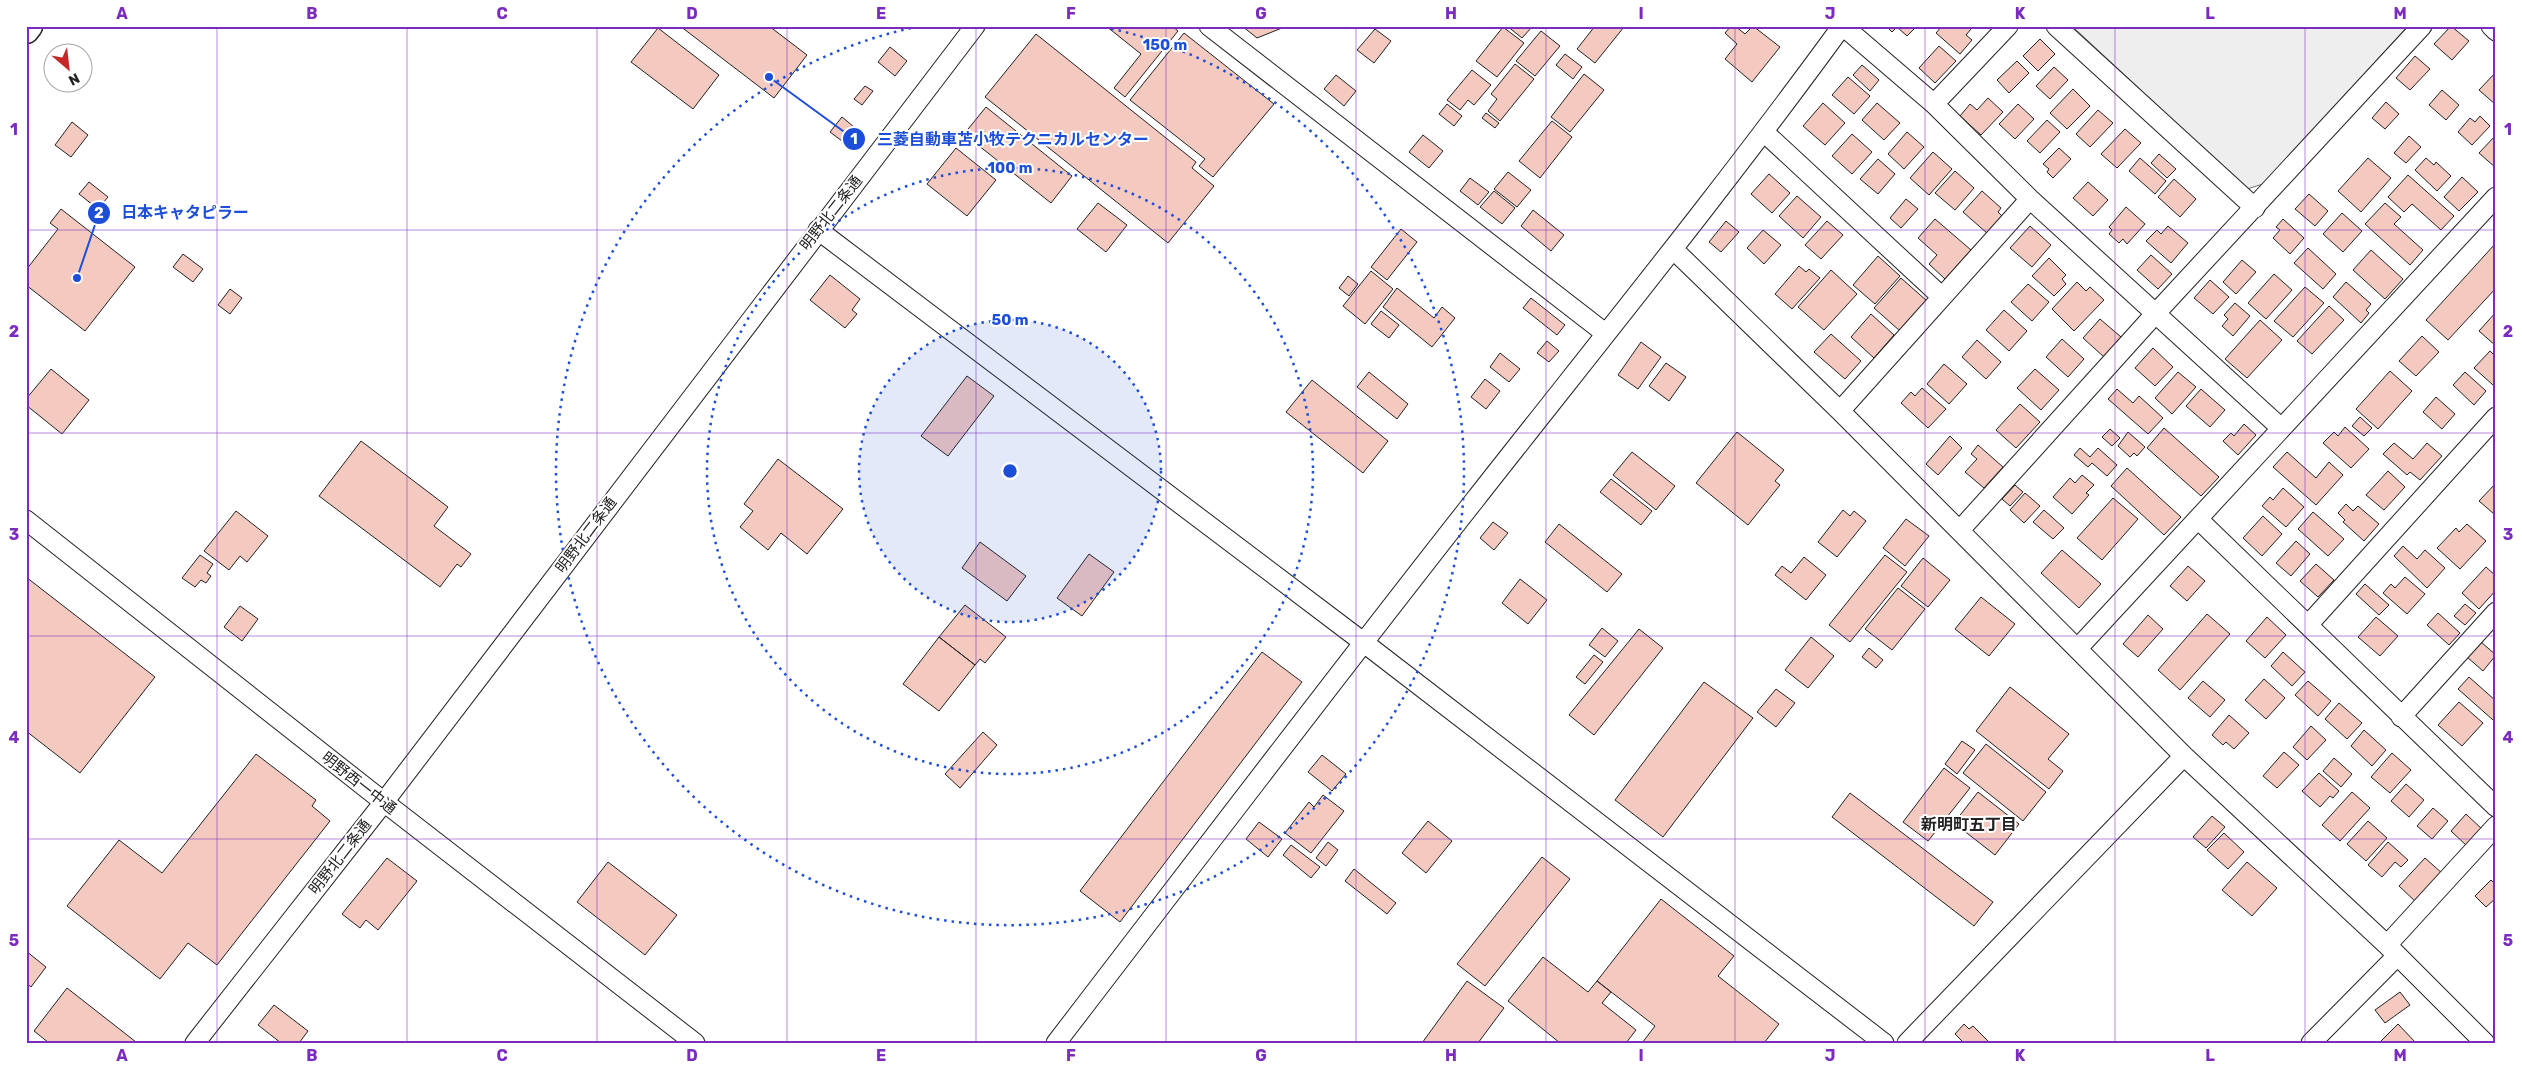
<svg xmlns="http://www.w3.org/2000/svg" width="2522" height="1069" viewBox="0 0 2522 1069" font-family="Rubik,'Noto Sans JP',sans-serif">
  <rect width="100%" height="100%" fill="#fff"/>
  <path fill="#eee" stroke="#6f6f6f" d="M2072 26H2408L2263 184 2247 189Z"/>
  <path fill="#f3c9c0" stroke="#222" d="M680 26H769L807 55 774 98Z
    M1106 26H1172L1178 31 1125 97 1114 88 1141 54Z
    M1242 26H1287L1257 38Z
    M1507 26H1531L1532 27 1522 38Z
    M1595 26 1624 27 1595 63 1577 49Z
    M1731 26H1735L1745 34 1753 26 1780 47 1752 82 1725 59 1737 44 1725 33Z
    M1886 26H1917L1907 36 1897 27 1892 32Z
    M1942 26H1968L1971 29 1966 35 1972 40 1960 54 1936 33Z
    M2451 26 2469 41 2452 60 2434 44Z
    M1503 27 1524 43 1497 77 1476 61Z
    M658 28 719 75 693 109 631 62Z
    M1375 29 1391 41 1374 63 1357 50Z
    M1541 31 1560 46 1535 76 1516 61Z
    M1184 33 1274 104 1213 177 1199 166 1205 159 1130 100Z
    M1036 34 1196 162 1192 168 1214 186 1168 243 985 97Z
    M2040 39 2055 54 2038 71 2023 56Z
    M1939 46 1956 61 1935 83 1919 68Z
    M890 47 907 61 895 76 878 62Z
    M1565 54 1582 67 1573 79 1556 65Z
    M2415 56 2430 69 2410 90 2396 78Z
    M2017 61 2029 73 2009 93 1997 80Z
    M1515 64 1534 79 1500 121 1488 111 1497 99 1491 94Z
    M1862 65 1879 80 1870 91 1853 75Z
    M2054 67 2068 80 2050 99 2036 86Z
    M1472 70 1491 85 1474 105 1468 100 1460 110 1447 100Z
    M2496 72V105L2479 90Z
    M1584 74 1604 90 1570 132 1551 117Z
    M1336 75 1356 91 1344 106 1324 89Z
    M1848 77 1870 96 1854 114 1832 95Z
    M865 86 873 91 862 105 854 99Z
    M2073 89 2090 106 2067 129 2050 113Z
    M2442 90 2459 105 2446 120 2429 105Z
    M1988 98 2003 112 1981 135 1960 116 1970 104 1977 110Z
    M2386 102 2399 114 2385 129 2372 118Z
    M1823 103 1845 123 1825 145 1803 126Z
    M1877 103 1900 123 1884 140 1862 120Z
    M1447 104 1462 116 1454 126 1439 114Z
    M2018 104 2034 119 2015 139 1999 124Z
    M986 107 1072 176 1051 203 964 134Z
    M2098 110 2113 123 2090 147 2076 134Z
    M1486 113 1499 123 1495 128 1482 118Z
    M2480 116 2490 126 2472 145 2458 132 2470 118 2475 122Z
    M842 117 854 127 842 141 830 132Z
    M2047 120 2060 132 2040 153 2027 141Z
    M1552 121 1572 137 1540 178 1519 161Z
    M72 122 88 135 71 157 55 145Z
    M2125 129 2141 143 2117 168 2101 154Z
    M1907 132 1924 147 1904 169 1888 154Z
    M1852 134 1872 152 1852 174 1832 156Z
    M1423 135 1443 151 1429 168 1409 152Z
    M2409 136 2421 147 2406 163 2394 153Z
    M2495 136 2496 137V168L2479 153Z
    M956 148 996 180 967 216 927 184Z
    M2059 148 2071 159 2053 178 2047 172 2049 169 2043 164Z
    M1933 152 1952 169 1929 195 1910 178Z
    M2159 154 2176 169 2167 178 2151 163Z
    M2140 158 2166 181 2155 194 2129 171Z
    M2368 158 2391 178 2361 212 2338 191Z
    M2426 158 2434 165 2436 162 2451 176 2437 191 2415 170Z
    M1878 159 1895 174 1878 194 1860 179Z
    M1955 171 1974 188 1955 210 1935 193Z
    M1508 172 1531 190 1517 207 1494 189Z
    M1769 174 1790 193 1772 213 1751 194Z
    M2408 175 2454 216 2441 230 2412 204 2404 212 2388 197Z
    M2462 177 2478 192 2459 211 2444 197Z
    M1470 178 1489 192 1478 205 1460 191Z
    M2174 179 2196 199 2180 217 2158 197Z
    M89 182 108 197 98 209 79 194Z
    M2088 182 2108 200 2093 216 2073 198Z
    M1494 191 1515 208 1502 224 1480 207Z
    M1982 191 2001 208 1998 212 2003 217 1988 234 1963 212Z
    M2309 194 2328 211 2315 226 2295 209Z
    M1797 196 1821 217 1803 238 1779 216Z
    M1906 199 1918 209 1901 228 1890 218Z
    M1098 203 1127 225 1106 252 1077 229Z
    M2385 203 2401 217 2394 224 2423 250 2410 265 2365 224Z
    M2126 207 2145 224 2127 244 2123 239 2119 243 2109 234 2112 230 2109 227Z
    M61 209 135 267 85 331 26 285V270L58 229 50 223Z
    M1533 210 1564 235 1551 251 1521 226Z
    M2342 213 2362 231 2343 252 2323 234Z
    M1935 219 1971 250 1945 279 1929 264 1937 255 1918 238Z
    M2283 219 2304 238 2290 254 2273 238 2280 230 2276 227Z
    M1726 221 1739 232 1721 252 1709 242Z
    M1827 221 1843 235 1821 259 1805 245Z
    M2030 226 2051 245 2032 267 2010 248Z
    M2168 226 2188 243 2171 263 2146 241 2157 230 2161 234Z
    M1401 229 1417 242 1387 280 1371 267Z
    M1763 230 1781 245 1764 264 1747 248Z
    M2495 244 2496 288 2448 340 2426 320Z
    M2308 248 2336 274 2323 289 2294 263Z
    M2371 250 2403 279 2385 299 2353 270Z
    M183 254 203 269 193 282 173 267Z
    M2151 255 2172 274 2158 289 2137 270Z
    M1878 256 1900 276 1875 304 1853 285Z
    M2049 258 2066 275 2062 279 2066 284 2054 296 2032 276Z
    M2242 260 2256 272 2236 294 2223 282Z
    M1799 266 1806 272 1809 269 1820 278 1792 309 1775 294Z
    M1831 270 1857 294 1824 330 1798 307Z
    M1371 271 1393 289 1365 324 1343 306Z
    M2274 274 2292 290 2266 319 2248 303Z
    M830 275 860 299 852 310 857 314 845 328 810 300Z
    M1348 276 1358 284 1349 296 1339 288Z
    M1901 278 1927 301 1900 331 1874 308Z
    M2210 280 2229 297 2213 314 2194 298Z
    M2077 282 2086 291 2090 287 2104 300 2074 331 2052 309Z
    M2346 282 2371 304 2366 310 2369 313 2361 323 2333 297Z
    M2028 284 2049 302 2032 321 2011 302Z
    M2305 287 2324 303 2293 337 2274 321Z
    M1397 288 1434 318 1442 307 1455 318 1432 347 1383 307Z
    M230 289 242 298 230 314 218 305Z
    M1531 298 1565 325 1557 335 1523 308Z
    M2235 303 2250 316 2233 336 2222 326 2228 319 2224 315Z
    M2329 306 2344 320 2312 354 2297 341Z
    M2004 310 2027 331 2009 351 1986 330Z
    M1381 311 1399 325 1389 338 1371 324Z
    M2496 312V346L2479 331Z
    M1871 314 1894 335 1874 358 1851 337Z
    M2100 319 2121 337 2104 357 2083 338Z
    M2260 320 2282 340 2247 378 2225 359Z
    M1831 334 1861 361 1845 379 1814 352Z
    M2422 336 2439 352 2416 376 2399 361Z
    M2062 339 2084 359 2068 377 2046 357Z
    M1977 340 2001 362 1986 379 1962 357Z
    M1547 341 1559 351 1549 362 1537 353Z
    M1641 342 1661 357 1638 389 1618 375Z
    M2153 348 2173 367 2155 386 2135 368Z
    M2490 351 2496 357V381L2493 385 2474 368Z
    M1500 353 1520 369 1509 382 1490 367Z
    M1666 363 1686 377 1669 401 1649 386Z
    M1944 364 1967 384 1949 404 1927 384Z
    M51 369 89 400 62 434 26 405V399Z
    M2035 369 2059 390 2041 410 2017 388Z
    M2390 371 2412 391 2378 429 2356 409Z
    M1369 372 1408 404 1397 419 1357 387Z
    M2178 372 2196 387 2172 414 2155 398Z
    M2465 372 2486 391 2474 405 2453 385Z
    M967 376 994 396 948 456 921 436Z
    M1485 379 1500 391 1486 409 1471 397Z
    M1312 380 1388 441 1363 473 1286 412Z
    M1922 388 1946 409 1928 428 1901 403 1911 392 1915 396Z
    M2117 389 2133 403 2139 396 2163 418 2148 434 2108 399Z
    M2201 389 2225 410 2210 427 2186 406Z
    M2436 397 2455 414 2442 429 2423 412Z
    M2020 404 2040 422 2016 448 1996 430Z
    M2360 417 2372 428 2364 436 2352 426Z
    M2244 424 2256 435 2238 455 2223 441 2231 433 2234 436Z
    M2345 427 2369 449 2351 468 2323 443 2334 432 2338 436Z
    M2164 428 2219 477 2201 496 2147 448Z
    M2110 429 2120 438 2112 446 2102 437Z
    M1737 432 1784 470 1775 481 1780 485 1748 525 1696 483Z
    M2128 432 2145 447 2137 456 2134 453 2130 457 2118 446Z
    M1950 436 1962 448 1938 475 1926 464Z
    M361 441 448 507 434 526 471 554 461 567 457 564 440 587 319 496Z
    M2394 443 2413 459 2427 443 2442 456 2420 480 2410 472 2407 475 2383 454Z
    M1978 445 2003 467 1984 488 1965 472 1977 459 1971 454Z
    M2080 448 2090 457 2098 448 2117 465 2107 476 2092 463 2088 467 2074 455Z
    M1632 452 1675 486 1656 510 1613 475Z
    M2287 452 2316 478 2329 462 2343 475 2316 505 2273 467Z
    M778 459 843 509 807 554 781 533 768 550 740 527 753 511 744 504Z
    M2127 468 2181 517 2164 535 2111 486Z
    M2388 471 2405 487 2384 510 2366 495Z
    M2082 475 2094 485 2086 493 2089 495 2072 514 2053 497 2070 478 2075 483Z
    M1611 479 1652 511 1641 525 1600 492Z
    M2496 483V512L2494 514 2479 501Z
    M2015 485 2023 492 2010 506 2002 499Z
    M2283 488 2304 507 2286 527 2262 506 2270 497 2273 500Z
    M2025 493 2040 506 2024 523 2010 510Z
    M2113 498 2138 519 2102 560 2077 538Z
    M2346 504 2353 511 2358 506 2379 524 2364 541 2343 522 2345 520 2338 513Z
    M1843 510 1850 516 1854 511 1866 521 1837 557 1818 542Z
    M2044 510 2064 528 2053 539 2033 522Z
    M236 511 268 536 247 562 240 556 229 570 204 551Z
    M2313 512 2344 539 2328 556 2298 529Z
    M2263 516 2282 534 2262 556 2243 538Z
    M1906 519 1929 536 1905 566 1883 548Z
    M1493 522 1508 533 1494 550 1480 538Z
    M1559 524 1622 574 1607 592 1545 542Z
    M2467 524 2486 541 2460 569 2437 548 2456 528 2459 532Z
    M2296 541 2310 554 2291 576 2276 563Z
    M980 542 1026 576 1007 601 962 568Z
    M2403 546 2417 559 2425 550 2445 568 2427 588 2394 556Z
    M2062 550 2101 584 2079 608 2041 573Z
    M1089 554 1114 572 1082 616 1057 598Z
    M200 555 213 564 207 573 211 576 206 583 201 580 195 587 182 578Z
    M1885 555 1907 572 1850 642 1829 625Z
    M1804 557 1826 575 1806 600 1775 575 1782 566 1791 573Z
    M1923 558 1950 580 1928 607 1901 586Z
    M2316 564 2334 580 2318 597 2300 581Z
    M2188 566 2205 581 2187 601 2170 586Z
    M2486 567 2496 576V590L2479 609 2462 593Z
    M26 577 155 677 80 773 26 731Z
    M2405 577 2425 594 2407 614 2383 593 2391 584 2395 588Z
    M1520 579 1547 600 1528 624 1502 603Z
    M2365 584 2389 605 2379 615 2356 594Z
    M1898 588 1925 609 1892 650 1865 629Z
    M1981 597 2015 624 1989 656 1955 629Z
    M2465 604 2476 613 2465 625 2454 616Z
    M965 605 1006 637 985 663 980 659 975 665 939 637Z
    M240 606 258 619 242 641 224 627Z
    M2438 613 2460 633 2449 645 2427 625Z
    M2207 614 2230 634 2180 690 2158 670Z
    M2148 615 2163 629 2138 657 2123 644Z
    M2267 617 2286 635 2265 658 2246 641Z
    M2376 617 2398 636 2380 656 2358 637Z
    M1602 628 1618 641 1605 657 1589 645Z
    M1639 629 1663 648 1594 735 1569 715Z
    M939 637 975 665 939 711 903 684Z
    M1811 637 1834 656 1808 688 1785 670Z
    M2481 642 2496 655 2483 671 2467 657Z
    M1869 648 1883 660 1876 668 1862 657Z
    M1262 652 1302 682 1120 922 1080 891Z
    M2283 652 2305 672 2292 686 2271 666Z
    M1594 655 1603 662 1585 684 1576 677Z
    M2469 677 2496 701V717L2493 720 2458 689Z
    M2264 679 2285 698 2266 719 2245 700Z
    M2203 681 2225 700 2210 717 2188 698Z
    M2308 681 2331 701 2318 716 2295 695Z
    M1704 682 1753 718 1663 837 1615 800Z
    M2010 687 2069 734 2048 759 2063 771 2049 789 1976 731Z
    M1776 689 1795 703 1776 727 1757 712Z
    M2459 702 2483 723 2462 746 2438 725Z
    M2339 703 2362 723 2347 739 2325 719Z
    M2229 715 2249 733 2234 749 2226 742 2223 745 2212 735Z
    M2311 726 2326 740 2307 760 2293 747Z
    M2364 730 2386 750 2372 766 2351 746Z
    M983 732 997 745 960 788 945 774Z
    M1962 741 1975 750 1957 774 1945 764Z
    M1986 744 2046 792 2023 821 1963 773Z
    M2284 752 2299 765 2277 788 2263 776Z
    M2392 753 2411 770 2390 793 2371 777Z
    M256 754 316 800 312 806 330 821 217 965 188 943 160 979 67 906 119 840 162 873Z
    M1322 755 1346 774 1332 791 1308 772Z
    M2334 758 2352 774 2341 787 2323 771Z
    M1944 768 1970 788 1928 841 1903 822Z
    M2319 773 2339 791 2333 798 2330 796 2320 807 2302 791Z
    M2406 784 2424 800 2409 817 2391 801Z
    M1978 792 2019 824 1995 855 1954 823Z
    M2352 792 2370 808 2340 841 2322 825Z
    M1850 793 1993 902 1974 926 1832 817Z
    M1323 795 1344 811 1311 853 1285 833 1309 802 1314 807Z
    M2433 808 2448 821 2432 839 2417 826Z
    M2466 814 2483 830 2468 847 2451 831Z
    M2212 816 2225 827 2206 848 2193 837Z
    M1428 821 1452 841 1426 873 1402 853Z
    M2368 821 2387 838 2366 861 2347 844Z
    M1259 822 1282 839 1268 857 1246 839Z
    M2224 833 2244 852 2228 869 2207 850Z
    M1328 842 1338 850 1326 866 1316 858Z
    M2388 842 2408 860 2401 867 2395 862 2382 877 2368 865Z
    M1291 845 1320 867 1311 878 1283 855Z
    M1542 857 1570 879 1485 986 1457 964Z
    M387 858 417 881 378 930 366 920 360 928 342 914Z
    M2425 858 2443 874 2417 903 2399 886Z
    M608 862 677 915 645 955 577 902Z
    M2247 862 2277 888 2252 916 2222 890Z
    M1354 869 1396 903 1387 914 1345 881Z
    M2491 880 2496 885V898L2486 907 2475 896Z
    M1661 899 1734 956 1718 976 1779 1024 1764 1043H1642L1655 1026 1597 981Z
    M26 951 46 967 31 987 26 983Z
    M1543 957 1588 992 1597 981 1611 992 1602 1003 1636 1030 1626 1043H1560L1508 1001Z
    M1467 981 1504 1008 1478 1043H1422Z
    M67 988 136 1042V1043H49L34 1031Z
    M2400 992 2410 1005 2385 1023 2375 1010Z
    M274 1005 308 1031 299 1043H281L258 1025Z
    M1964 1024 1969 1029 1973 1026 1988 1041 1986 1043H1964L1955 1034Z
    M2398 1024 2416 1043H2379Z"/>
  <g fill="none" stroke-linecap="round" stroke-linejoin="round">
    <defs>
      <path id="minor" d="M1209 26 1605 333
        M1843 26 1934 104 2030 199 2281 428
        M2056 26 2255 208
        M2491 26 2496 31
        M1934 104 2008 26
        M1764 132 1942 297
        M818 230 1363 642 1884 1043
        M1674 250 1840 411 2184 756 2387 945 2485 1043
        M1840 411 2030 199
        M26 520 384 802 695 1043
        M2199 520 2496 807
        M1960 530 2156 313 2422 26
        M2308 625 2496 417
        M2078 648 2496 197
        M2401 717 2496 612
        M2387 945 2496 826
        M195 1043 384 802 975 26
        M1056 1043C1195 862 1333 680 1474 501 1598 343 1724 188 1842 26
        M1907 1043 2184 756
        M2311 1043 2397 956"/>
      <path id="secondary" d="M26 30 29 26"/>
    </defs>
    <use href="#minor" stroke="#222" stroke-width="21"/>
    <use href="#secondary" stroke="#222" stroke-width="29"/>
    <use href="#minor" stroke="#fff" stroke-width="19"/>
    <use href="#secondary" stroke="#fff" stroke-width="26"/>
  </g>
  <path fill="none" stroke="#7b2cbf" stroke-width="1" stroke-opacity="0.55" d="M217 26V1043M407 26V1043M597 26V1043M787 26V1043M976 26V1043M1166 26V1043M1356 26V1043M1546 26V1043M1735 26V1043M1925 26V1043M2115 26V1043M2305 26V1043M26 230H2496M26 433H2496M26 636H2496M26 839H2496"/>
  <circle cx="1010" cy="471" r="151" fill="#1d4ed8" fill-opacity=".12"/>
  <g fill="none" stroke="#1d4ed8" stroke-width="2.5" stroke-dasharray="2.5 5">
    <circle cx="1010" cy="471" r="151"/>
    <circle cx="1010" cy="471" r="303"/>
    <path d="M1104 27A454 454 0 1 1 916 27"/>
  </g>
  <g text-anchor="middle" dominant-baseline="central" stroke-width="4" stroke-linejoin="round" paint-order="stroke">
    <g font-size="15" fill="#222" stroke="#fff">
      <text transform="translate(831 213) rotate(-52)">明野北二条通</text>
      <text transform="translate(586 535) rotate(-53)">明野北二条通</text>
      <text transform="translate(359 783) rotate(38)">明野西一中通</text>
      <text transform="translate(340 857) rotate(-52)">明野北二条通</text>
    </g>
    <g font-size="16" font-weight="bold" fill="#222" stroke="#fff">
      <text x="1969" y="824">新明町五丁目</text>
    </g>
  </g>
  <circle cx="1010" cy="471" r="8" fill="#1d4ed8" stroke="#fff" stroke-width="2.5"/>
  <g font-size="15" text-anchor="middle" font-weight="bold" fill="#1d4ed8" stroke="#fff" stroke-width="4" stroke-linejoin="round" paint-order="stroke">
    <text x="1165" y="50">150 m</text>
    <text x="1010" y="173">100 m</text>
    <text x="1010" y="325">50 m</text>
  </g>
  <path fill="none" stroke="#1d4ed8" stroke-width="2" d="M769 77L854 139M77 278L99 213"/>
  <g fill="#1d4ed8" stroke="#fff" stroke-width="2">
    <circle cx="769" cy="77" r="5"/>
    <circle cx="77" cy="278" r="5"/>
    <circle cx="854" cy="139" r="12"/>
    <circle cx="99" cy="213" r="12"/>
  </g>
  <g font-size="15" text-anchor="middle" font-weight="bold" fill="#fff">
    <text x="854" y="144">1</text>
    <text x="99" y="218">2</text>
  </g>
  <g font-size="16" text-anchor="middle" font-weight="bold" fill="#1d4ed8" stroke="#fff" stroke-width="4" stroke-linejoin="round" paint-order="stroke">
    <text x="1013" y="145">三菱自動車苫小牧テクニカルセンター</text>
    <text x="185" y="218">日本キャタピラー</text>
  </g>
  <rect width="2522" height="1069" fill="none" stroke="#ffffff" stroke-width="55"/>
  <g transform="translate(68 68) rotate(152)"><circle r="24" fill="#ffffff" stroke="#a7a7a7"/>
  <path d="M0-4L9 19L0 12L-9 19Z" fill="#c62828"/>
  <text y="-8" font-size="14" font-weight="bold" text-anchor="middle" fill="#222222">N</text>
  </g>
  <rect x="28" y="28" width="2466" height="1014" fill="none" stroke="#7b2cbf" stroke-width="2"/>
  <g font-size="16" text-anchor="middle" font-weight="bold" fill="#7b2cbf">
    <text x="122" y="19">A</text>
    <text x="312" y="19">B</text>
    <text x="502" y="19">C</text>
    <text x="692" y="19">D</text>
    <text x="881" y="19">E</text>
    <text x="1071" y="19">F</text>
    <text x="1261" y="19">G</text>
    <text x="1451" y="19">H</text>
    <text x="1641" y="19">I</text>
    <text x="1830" y="19">J</text>
    <text x="2020" y="19">K</text>
    <text x="2210" y="19">L</text>
    <text x="2400" y="19">M</text>
    <text x="14" y="135">1</text>
    <text x="2508" y="135">1</text>
    <text x="14" y="337">2</text>
    <text x="2508" y="337">2</text>
    <text x="14" y="540">3</text>
    <text x="2508" y="540">3</text>
    <text x="14" y="743">4</text>
    <text x="2508" y="743">4</text>
    <text x="14" y="946">5</text>
    <text x="2508" y="946">5</text>
    <text x="122" y="1061">A</text>
    <text x="312" y="1061">B</text>
    <text x="502" y="1061">C</text>
    <text x="692" y="1061">D</text>
    <text x="881" y="1061">E</text>
    <text x="1071" y="1061">F</text>
    <text x="1261" y="1061">G</text>
    <text x="1451" y="1061">H</text>
    <text x="1641" y="1061">I</text>
    <text x="1830" y="1061">J</text>
    <text x="2020" y="1061">K</text>
    <text x="2210" y="1061">L</text>
    <text x="2400" y="1061">M</text>
  </g>
</svg>
